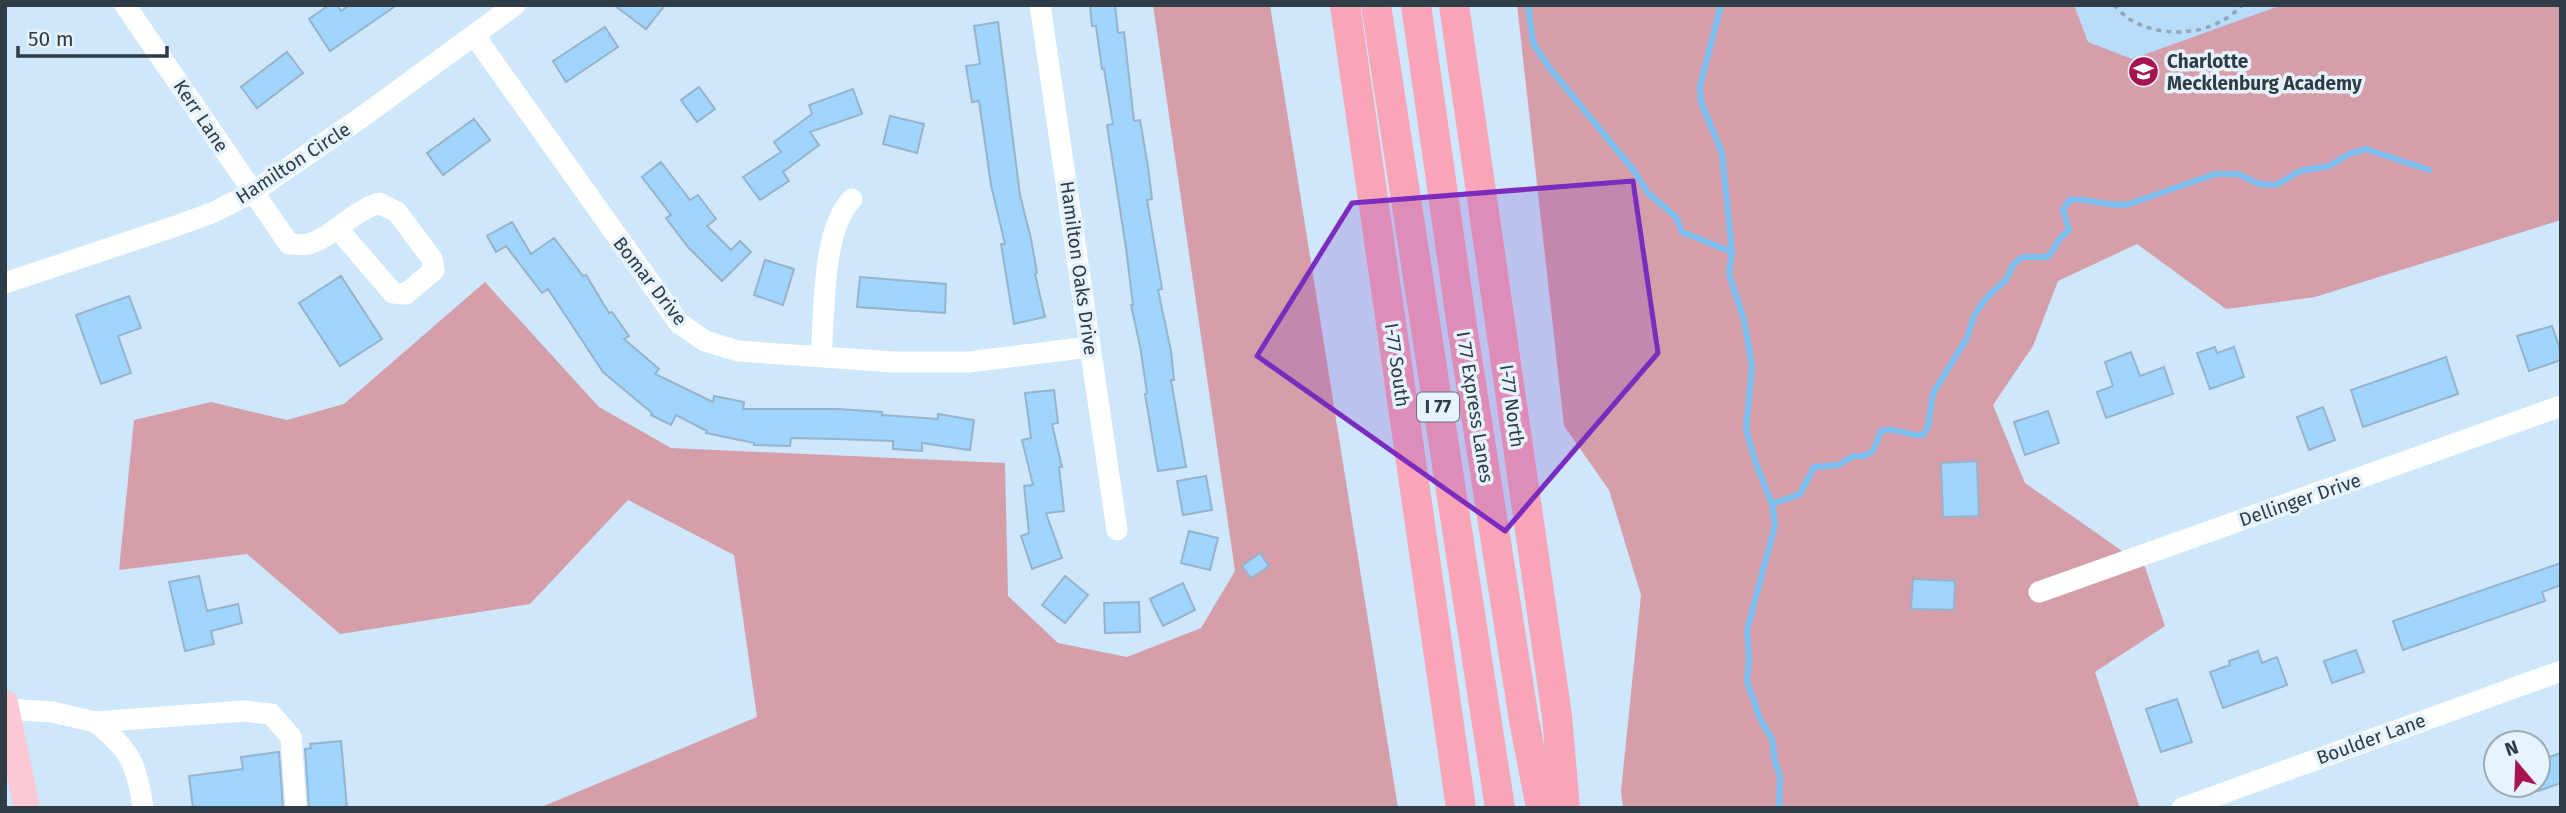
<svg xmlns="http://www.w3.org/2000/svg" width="2566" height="813" viewBox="0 0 2566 813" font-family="'Fira Sans',sans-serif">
  <rect width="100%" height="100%" fill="#cee7fa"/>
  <path fill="#b7ddfa" d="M2018 5H2432L2063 139Z"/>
  <path fill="#d59faa" d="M1153 5H1270L1398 808H539L757 717 734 555 628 500 530 604 340 634 247 554 119 570 134 420 211 402 287 420 344 404 485 282 599 407 671 448 1005 463 1008 596 1058 643 1127 657 1201 628 1235 571Z
    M1517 5H2074L2088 42 2132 59 2282 5H2561V220L2315 297 2226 309 2137 244 2058 281 2033 346 1993 405 2025 483 2145 567 2165 626 2095 672 2140 808H1623L1621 791 1641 595 1609 490 1564 426Z"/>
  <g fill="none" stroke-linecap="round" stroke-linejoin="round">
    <path stroke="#7bbff1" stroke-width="6" d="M1528 5 1533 43 1548 66 1635 172 1647 192 1676 217 1682 232 1732 252
      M1721 5 1700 86 1701 102 1722 153 1732 252 1729 274 1744 320 1752 366 1746 429 1756 464 1772 504 1775 525 1747 630 1749 658 1747 681 1760 719 1772 739 1775 762 1780 776 1779 808
      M1772 504 1800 494 1814 467 1838 465 1854 456H1864L1873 451 1881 431C1896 426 1908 437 1923 435L1928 427 1933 393 1967 338 1974 316 1981 305 1990 294 2006 280 2013 265 2018 260 2023 257H2047C2058 247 2055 240 2069 230L2063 210 2069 200C2089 197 2108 208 2129 204L2215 174H2238L2259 184 2276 185 2300 171 2329 166 2349 154 2366 149 2429 170"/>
  </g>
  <path fill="#9fd5fe" stroke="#96b3ca" stroke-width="2" d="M329 5H337L341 11 350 5H397L330 51 309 19Z
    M614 5H665L646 29Z
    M1090 5H1115L1118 33 1124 32 1134 121 1140 120 1148 167 1152 199 1147 200 1162 289 1158 290 1171 351 1174 380H1171L1186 467 1158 471 1145 394 1147 393 1140 346 1131 305H1133L1126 248 1107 125 1113 124 1104 69H1102L1096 26H1092Z
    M998 22 1020 195 1031 239 1037 273 1035 274 1045 317 1014 324 1001 244H1005L991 185 979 101 972 102 966 66 980 64 974 26Z
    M605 27 618 47 566 82 553 61Z
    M287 52 303 73 257 108 241 87Z
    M699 87 715 109 697 122 681 100Z
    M853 89 862 114 810 132 819 145 783 172 789 181 760 200 743 177 781 152 774 142 812 114 809 105Z
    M890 116 924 124 917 153 883 144Z
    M474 119 490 140 443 175 427 153Z
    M661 162 690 200 698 195 716 219 707 226 731 250 740 241 751 252 722 281 688 247 666 218 671 215 642 177Z
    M512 222 531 254 554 238 583 276 586 275 609 313 612 312 629 336 624 339 659 369 655 374 713 402 714 396 744 402 743 409H838L882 412V415L938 419V414L974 420 970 450 922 443V451L893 449V441L837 439 791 438 790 446 754 445V443L706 433 707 431 676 415 671 425 651 415 652 413 603 372 548 289 542 293 506 246 496 252 487 236Z
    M765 260 794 269 783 305 754 295Z
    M341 276 382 339 340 366 299 303Z
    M860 277 946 284 945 313 857 307Z
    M129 296 141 328 118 336 131 373 101 384 76 315Z
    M2552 326 2561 352V360L2529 371 2517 336Z
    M2215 347 2217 353 2234 347 2244 377 2210 389 2197 353Z
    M2131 352 2140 376 2164 367 2173 394 2106 418 2097 392 2113 386 2105 362Z
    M2446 357 2458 394 2363 427 2351 390Z
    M1054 390 1058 423 1052 424 1062 467H1059L1064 511 1046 513 1062 558 1032 569 1021 536 1029 533 1024 486 1033 485 1022 440 1031 438 1025 393Z
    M2323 407 2335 440 2309 450 2297 417Z
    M2048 411 2059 443 2025 455 2014 422Z
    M1977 461 1979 516 1943 517 1941 463Z
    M1206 476 1212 510 1183 515 1177 481Z
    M1189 531 1218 538 1210 570 1181 563Z
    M1260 553 1269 566 1251 578 1242 566Z
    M2561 563V585L2542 592 2545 601 2403 650 2393 621Z
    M199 576 207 611 238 604 242 623 211 631 214 644 185 651 169 582Z
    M1065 576 1088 595 1065 623 1042 605Z
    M1913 579 1955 581 1954 610 1911 609Z
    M1183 583 1195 610 1163 626 1150 599Z
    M1139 602 1140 632 1105 633 1104 603Z
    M2356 650 2364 672 2332 683 2324 661Z
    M2258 651 2262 663 2277 657 2287 685 2223 708 2210 672 2230 665 2229 661Z
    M2177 699 2192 742 2161 752 2146 709Z
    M341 741 347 808H309L305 749 311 748 310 744Z
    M279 752 283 808H193L189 776 243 769 241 757Z
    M2561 753V783L2538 791V761Z"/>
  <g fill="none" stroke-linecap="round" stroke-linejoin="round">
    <path stroke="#93a7b7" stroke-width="3.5" stroke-dasharray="5 5" stroke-linecap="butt" d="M2114 5C2119 10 2125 17 2131 20 2165 40 2216 35 2242 5"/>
    <path stroke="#fff" stroke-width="21" d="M125 5 289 244C296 244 305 246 311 243 337 234 351 212 379 203L397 212 432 259 434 270 406 294 393 293 338 229
      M1040 5 1117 530
      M474 35 679 323 705 341 738 351 894 362H969L1090 347
      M5 283 176 226 214 212 253 192 362 117 515 5
      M821 357C825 313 821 231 852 199
      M2039 592 2561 406
      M7 709 53 712 95 722 243 711 271 714 291 737 296 808
      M95 722C130 749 137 764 143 808
      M2182 808 2561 671"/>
    <path stroke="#fac9d4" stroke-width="26" d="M5 703 27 808"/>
    <path stroke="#f7a5b7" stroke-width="30" d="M1345 5 1461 808
      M1376 5 1500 808
      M1416 5 1461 320 1524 720 1541 808
      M1454 5 1557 716 1565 808"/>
  </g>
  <path fill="#7b2cbf" fill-opacity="0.2" stroke="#7b2cbf" stroke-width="5" stroke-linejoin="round" d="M1633 181 1658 353 1505 531 1257 356 1352 203Z"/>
  <defs>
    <symbol id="school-disc" viewBox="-11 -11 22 22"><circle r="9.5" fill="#a6134e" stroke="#e6f2fc"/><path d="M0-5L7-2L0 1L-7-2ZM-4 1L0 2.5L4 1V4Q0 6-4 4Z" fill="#fff"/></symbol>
  </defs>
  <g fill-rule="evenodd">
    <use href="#school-disc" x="2126" y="54" width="35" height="35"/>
  </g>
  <g text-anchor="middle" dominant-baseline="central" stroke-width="7" stroke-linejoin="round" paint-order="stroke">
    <rect fill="#e6f2fc" stroke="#66727c" stroke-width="2" x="1417" y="392.5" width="42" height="29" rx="5"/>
    <g font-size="18" font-weight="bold" fill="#2f3b45">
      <text x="1438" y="407">I 77</text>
    </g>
    <g font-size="19" font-weight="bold" fill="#2f3b45" stroke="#e6f2fc" text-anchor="start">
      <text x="2167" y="61">Charlotte<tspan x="2167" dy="22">Mecklenburg Academy</tspan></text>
    </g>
    <g font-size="19" fill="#2f3b45" stroke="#e6f2fc">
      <text transform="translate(201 116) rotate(56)">Kerr Lane</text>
      <text transform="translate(293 163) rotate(-33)">Hamilton Circle</text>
      <text transform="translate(1079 268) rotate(82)">Hamilton Oaks Drive</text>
      <text transform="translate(650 281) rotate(52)">Bomar Drive</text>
      <text transform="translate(1397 365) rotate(82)">I-77 South</text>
      <text transform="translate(1512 406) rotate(82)">I-77 North</text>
      <text transform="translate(1475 407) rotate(81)">I 77 Express Lanes</text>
      <text transform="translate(2300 500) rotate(-19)">Dellinger Drive</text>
      <text transform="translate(2371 739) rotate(-20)">Boulder Lane</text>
    </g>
  </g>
  <rect width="2566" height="813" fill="none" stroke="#2f3b45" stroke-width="14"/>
  <g transform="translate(2517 764) rotate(341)"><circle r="33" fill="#e6f2fc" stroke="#9da9b3" stroke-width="2"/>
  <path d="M0-5L12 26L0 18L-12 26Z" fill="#a6134e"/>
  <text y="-10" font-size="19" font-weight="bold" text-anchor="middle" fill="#2f3b45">N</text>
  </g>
  <path d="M18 46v10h149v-10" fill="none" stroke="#2f3b45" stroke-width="3.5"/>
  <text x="28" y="46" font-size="21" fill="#2f3b45" stroke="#e6f2fc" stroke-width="5" paint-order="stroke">50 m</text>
</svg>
